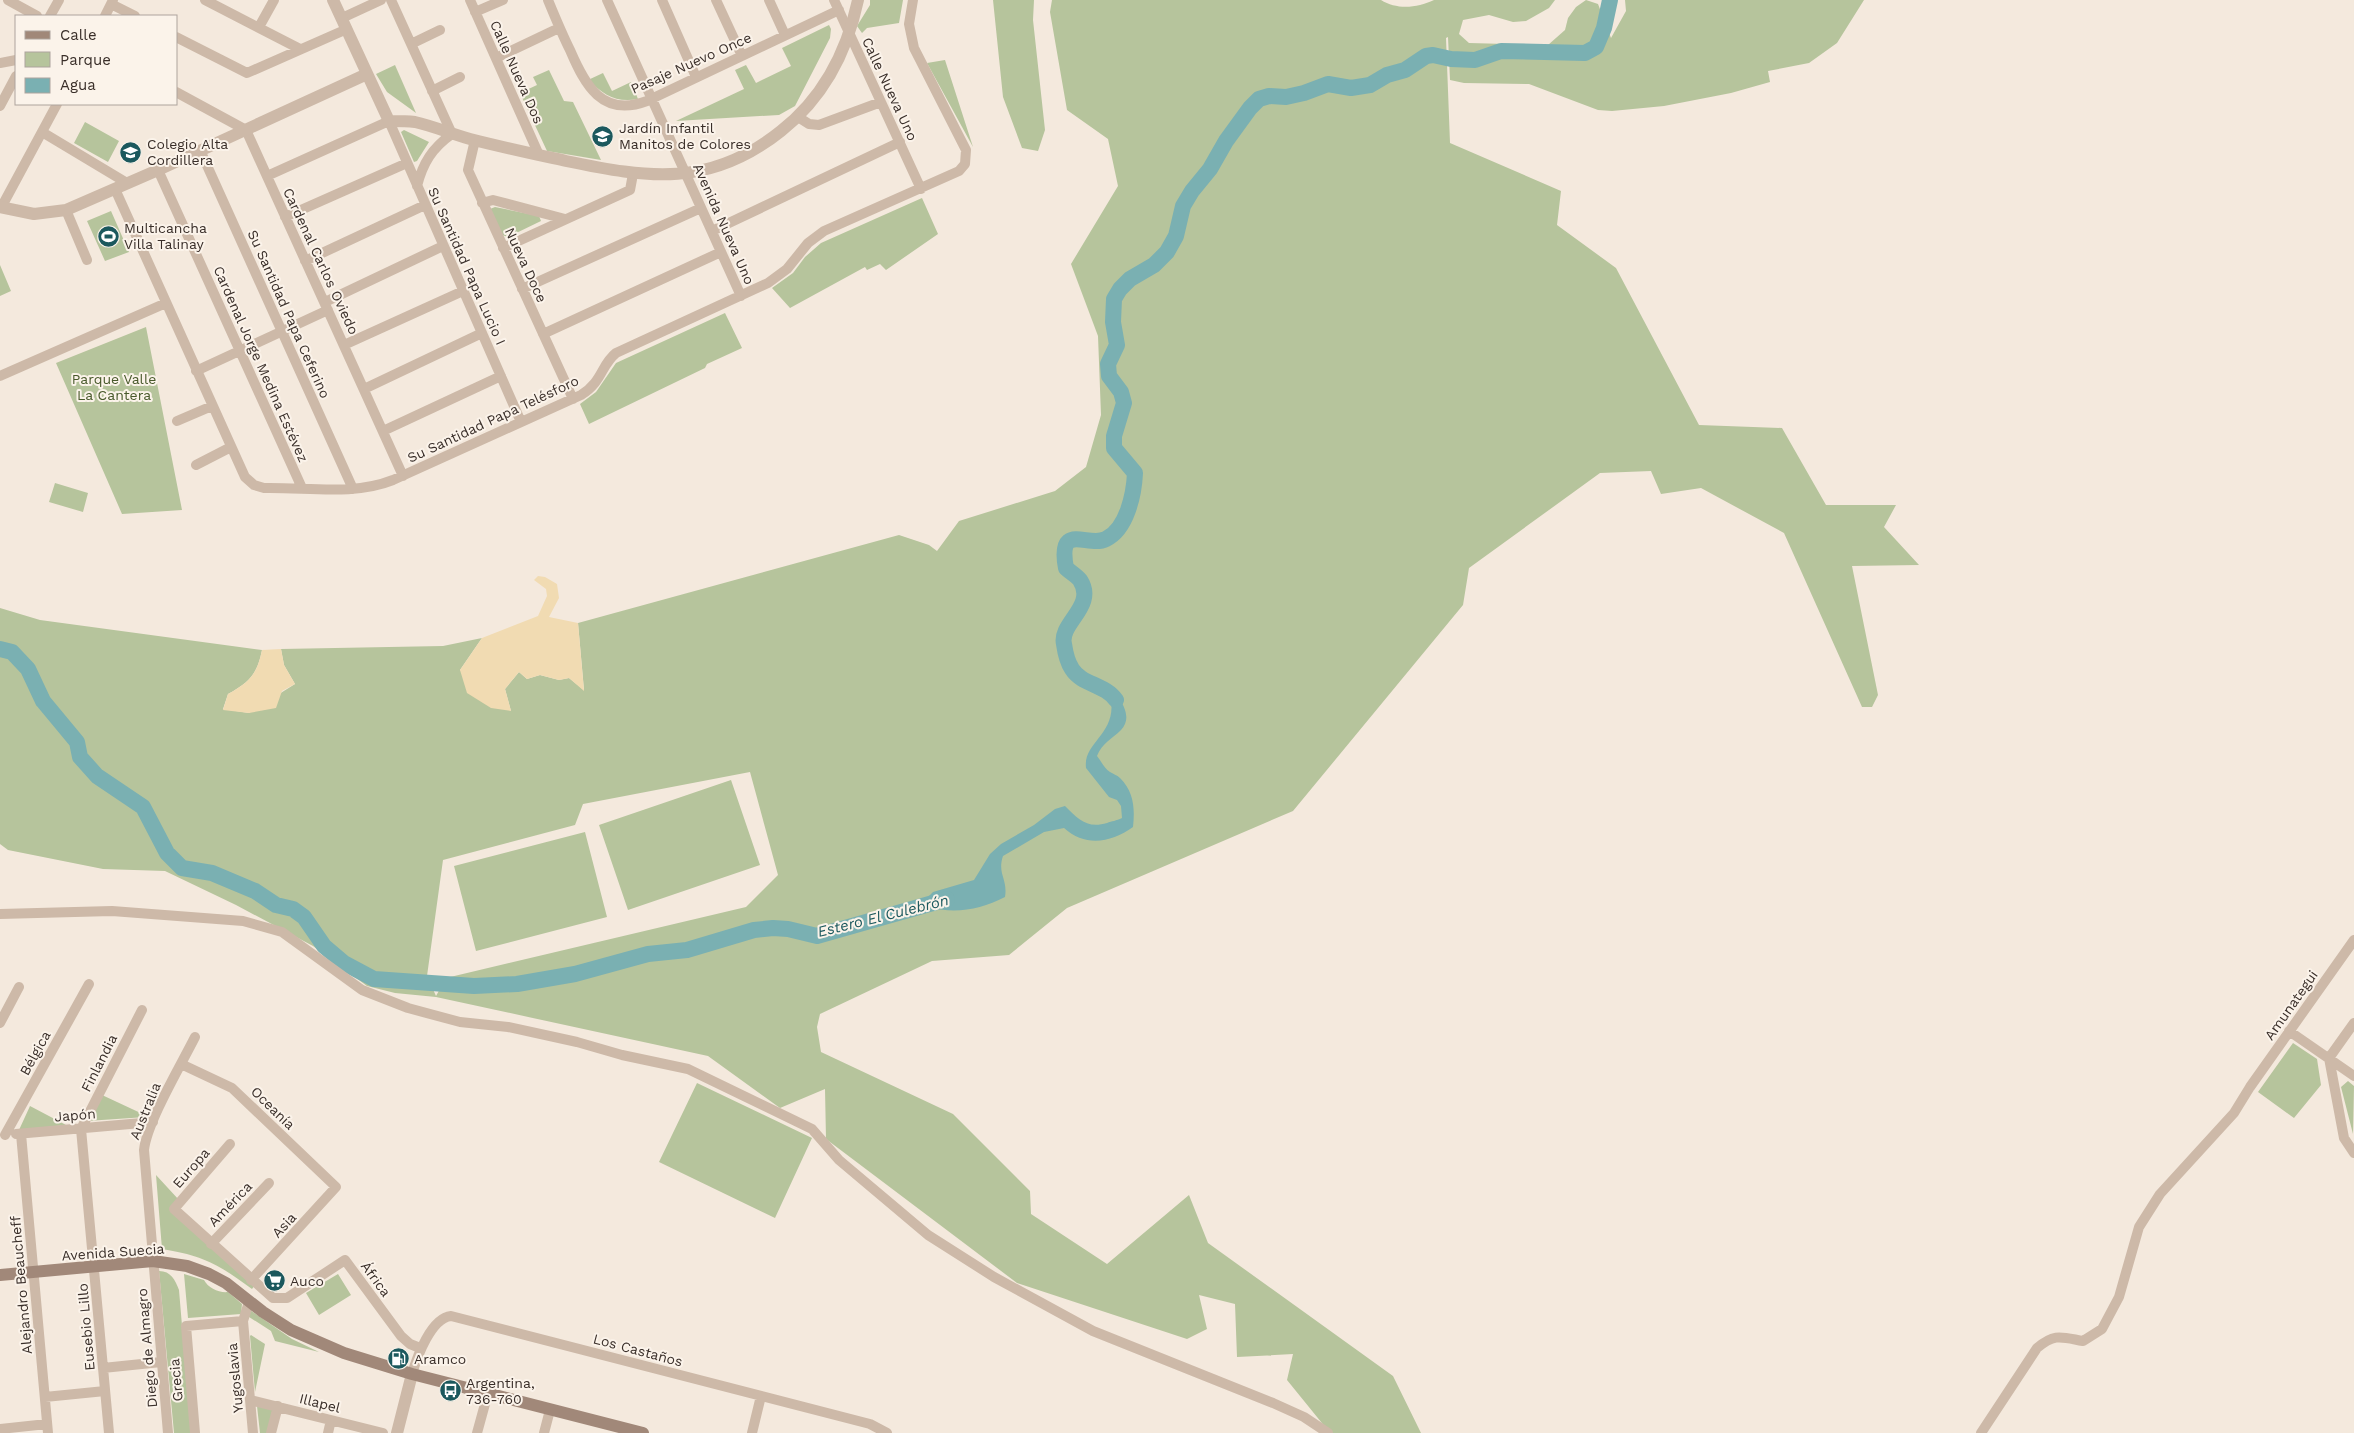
<svg xmlns="http://www.w3.org/2000/svg" width="2354" height="1433" viewBox="0 0 2354 1433" font-family="'Work Sans',sans-serif">
  <rect width="100%" height="100%" fill="#f4e9dd"/>
  <path fill="#b6c49c" fill-rule="evenodd" d="M870 0H903L899 23 867 28 862 33 857 26 870 5Z
    M993 0H1034L1033 20 1045 130 1038 151 1022 148 1003 97Z
    M1052 0H1381C1397 10 1417 8 1434 0H1555L1549 8 1526 21 1513 22 1489 15 1463 20 1459 34 1469 43 1548 45 1565 30 1568 18 1576 7 1586 0 1598 4 1611 38 1626 11 1625 0H1864L1837 43 1809 63 1768 71 1770 82 1731 93 1664 106 1612 111 1598 110 1529 84 1464 83 1450 80 1448 37 1446 38 1450 143 1561 191 1557 225 1616 268 1699 425 1782 428 1826 505H1896L1884 527 1919 565 1852 566 1878 695 1872 707H1862L1784 533 1701 488 1661 494 1651 471 1600 473 1469 568 1463 605 1293 811 1067 908 1009 955 932 961 820 1014 817 1027 821 1052 953 1114 1030 1191 1031 1214 1107 1264 1189 1195 1208 1243 1393 1376 1421 1433H1330L1287 1380 1293 1354 1237 1357 1235 1304 1199 1295 1207 1329 1187 1339 1017 1283 826 1139 825 1089 780 1108 708 1056 436 997 395 993 367 986 313 946 236 905 165 871 103 869 8 850 0 844V608L40 620 262 650C257 675 249 682 228 694L223 709 249 713 295 684 284 665 281 649 443 646 482 638 460 670 511 711 505 689 519 672 527 679 540 675 559 680 569 678 584 690 578 623 899 535 929 545 937 551 959 521 1055 491 1086 467 1101 415 1098 336 1071 264 1118 186 1108 139 1067 110 1050 12ZM750 772 778 875 746 907 446 978 436 996 427 976 443 860 575 825 583 804Z
    M829 25 831 29 830 38 795 106 779 115 676 121 744 89 735 70 746 65 756 83 791 66 782 48Z
    M945 60 973 147 927 63Z
    M395 65 416 113 387 92 376 74Z
    M549 70 564 101 573 102 601 160 547 151 520 93 537 85 533 77Z
    M603 73 612 91 631 82 638 99C616 103 604 95 588 80Z
    M85 122 119 141 108 162 74 143Z
    M404 130 429 142 417 161 414 162 401 132Z
    M922 198 938 234 886 270 880 264 867 270 865 267 790 308 772 288 793 273 805 257 821 243Z
    M495 207 539 216 541 221 508 237 502 235 490 209Z
    M111 211 129 252 105 261 87 221Z
    M0 265 11 291 0 296Z
    M725 313 742 348 707 364 705 368 589 424 580 404 596 392 616 363Z
    M146 327 182 510 122 514 56 363Z
    M55 483 88 493 83 512 49 502Z
    M731 780 760 865 628 910 599 825Z
    M585 832 607 917 476 951 454 866Z
    M2293 1043 2317 1059 2321 1085 2294 1118 2258 1092Z
    M2348 1081 2354 1086 2353 1134 2341 1087Z
    M697 1083 812 1138 775 1218 659 1162Z
    M102 1095 147 1116 146 1117 87 1121Z
    M30 1106 66 1125 19 1130Z
    M156 1175 179 1200 172 1211 255 1285 252 1289C218 1264 204 1256 162 1249Z
    M159 1271C171 1271 175 1280 179 1290L191 1433H174Z
    M184 1274 204 1280C208 1288 219 1293 228 1292L242 1304 241 1314 188 1318Z
    M338 1274 351 1295 319 1315 306 1293Z
    M250 1310 292 1339 319 1352 275 1341 271 1331 246 1315Z
    M251 1335 265 1344 255 1392 250 1336Z
    M257 1406 273 1410 267 1433H260Z"/>
  <path fill="#f1dbb2" d="M538 576 545 577 557 584 559 598 549 617 578 623 584 691 569 678 559 680 540 675 527 679 519 672 505 689 511 711 491 708 467 693 460 670 482 638 538 616 547 596 546 589 534 580Z
    M281 649 284 665 295 684 282 691 276 708 249 713 223 710 228 694C249 682 257 675 262 650Z"/>
  <path fill="#7ab0b2" d="M1103 683C1116 691 1136 715 1121 730 1112 739 1102 743 1097 756 1101 761 1104 768 1110 772 1113 774 1117 775 1120 778 1134 792 1135 808 1133 827 1111 843 1085 847 1064 828L1044 832 1003 856C997 874 1008 879 1005 897 980 910 955 914 928 907L926 899 933 892 974 880 990 854 1001 844 1034 825 1055 809 1065 806C1078 819 1087 829 1107 823 1112 821 1116 821 1122 818L1121 806 1117 800 1109 797 1086 768C1083 742 1116 735 1111 700L1099 691 1100 686Z"/>
  <g fill="none" stroke-linecap="round" stroke-linejoin="round">
    <path stroke="#7ab0b2" stroke-width="16" d="M0 649 12 652 28 669 43 701 77 742 80 757 97 776 143 807 167 853 182 868 212 873 255 891 276 905 293 909 304 917 324 946 344 963 374 979 474 986 517 984 575 974 648 954 687 950 754 930 773 928 788 929 817 936 947 899
      M1116 700C1105 684 1082 685 1072 669 1068 663 1065 651 1064 644 1059 623 1097 606 1080 580 1077 576 1070 572 1066 568 1057 521 1088 548 1106 539 1127 529 1134 494 1135 473L1114 448V436L1124 403 1121 392 1109 376 1108 364 1117 345 1113 322 1114 299 1120 289 1130 279 1154 265 1167 252 1176 236 1183 206 1192 191 1210 169 1226 141 1250 108 1259 99 1269 96 1286 97 1304 93 1328 84 1351 88 1370 85 1387 75 1405 70 1426 56 1433 55 1451 59 1475 60 1501 51 1585 53 1596 47 1604 28 1610 0"/>
    <path stroke="#cdb9a8" stroke-width="10" d="M8 0 37 16
      M205 0 300 49
      M391 0 452 134C432 148 423 163 417 186
      M470 0 539 155
      M548 0C555 17 562 34 570 50 585 85 602 118 647 101L839 10
      M607 0 741 296
      M662 0 696 77
      M716 0 742 56
      M769 0 785 35
      M834 0 921 189
      M111 4 135 16
      M475 12 503 0
      M50 16 59 0
      M105 16 113 0
      M342 18 381 0
      M259 27 274 0
      M176 37 247 73 347 29
      M411 44 440 30
      M496 58 559 28
      M0 63 16 60
      M432 91 460 77
      M176 92 246 130 403 476
      M0 106 16 76
      M798 117 809 124 819 125 881 102
      M42 132 127 183
      M475 140 468 170 573 399
      M200 150 353 489
      M158 170 302 488
      M267 176 389 121 521 422
      M115 189 245 477 254 485 264 488C307 487 353 496 393 480L581 395C603 381 601 365 616 353L768 283 787 269 808 243 824 231 959 171 965 164 966 150 914 48 909 24 913 0
      M482 203 493 200 565 219
      M1 208 57 104
      M66 210 87 260
      M285 217 407 163
      M712 231 900 142
      M503 248 630 190 633 174
      M305 261 425 205
      M522 289 701 208
      M325 302 443 246
      M543 334 721 252
      M344 345 463 291
      M196 371 328 310
      M0 376 166 303
      M364 389 482 333
      M177 421 212 406
      M383 431 501 376
      M196 465 231 447
      M0 914 112 911 243 921 282 932 362 990 408 1008 460 1022 508 1027 577 1042 622 1055 688 1069 812 1129 839 1160 928 1235 994 1277 1093 1331 1273 1403 1304 1417 1328 1433
      M0 1023 19 987
      M2354 1023 2329 1058 2344 1138 2354 1153
      M2289 1031 2354 1076
      M181 1064 232 1088 336 1187 251 1280
      M16 1134 153 1122
      M21 1134 48 1433
      M5 1135 89 984
      M230 1144 174 1209 273 1298H287L345 1260 401 1336 410 1344 420 1348
      M211 1244 269 1183
      M249 1302 243 1321 253 1433
      M103 1368 161 1362
      M412 1374C417 1357 431 1318 451 1316L870 1424 887 1433
      M45 1397 105 1391
      M250 1400 383 1433
      M0 1429 47 1424
      M109 1433 81 1129 142 1010
      M168 1433 144 1150C147 1122 181 1065 195 1037
      M195 1433 186 1326 243 1321
      M271 1433 278 1406
      M328 1433 331 1420
      M477 1433 488 1393
      M544 1433 550 1410
      M752 1433 761 1396
      M1981 1433 2037 1348C2055 1333 2061 1337 2083 1341L2102 1329 2119 1297 2139 1227 2160 1194 2234 1113 2250 1087 2354 940"/>
    <path stroke="#cdb9a8" stroke-width="12" d="M333 0 389 121C397 121 407 121 415 122 433 126 452 134 470 139 501 147 534 154 566 161 648 178 710 188 781 131 823 98 847 52 858 0
      M0 207 34 214 66 210 158 170 367 74
      M397 1433 412 1374"/>
    <path stroke="#a18879" stroke-width="12" d="M0 1275 153 1261 187 1266 209 1274 226 1283 263 1312 291 1330 344 1353 412 1374 643 1433"/>
  </g>
  <defs>
    <symbol id="school-disc" viewBox="-11 -11 22 22"><circle r="9.5" fill="#1b585d" stroke="#fbf3ea"/><path d="M0-5L7-2L0 1L-7-2ZM-4 1L0 2.5L4 1V4Q0 6-4 4Z" fill="#fff"/></symbol>
    <symbol id="stadium-disc" viewBox="-11 -11 22 22"><circle r="9.5" fill="#1b585d" stroke="#fbf3ea"/><path d="M0-5a6.5 5 0 1 0 0 10a6.5 5 0 1 0 0-10ZM-3.5-1.8h7v3.6h-7Z" fill="#fff"/></symbol>
    <symbol id="supermarket-disc" viewBox="-11 -11 22 22"><circle r="9.5" fill="#1b585d" stroke="#fbf3ea"/><path d="M-6-5.5h2.5l.6 2H6L4.5 2H-2.5L-4.4-4H-6ZM-1.5 3.2a1.3 1.3 0 1 0 .1 0ZM3 3.2a1.3 1.3 0 1 0 .1 0Z" fill="#fff"/></symbol>
    <symbol id="fuel-disc" viewBox="-11 -11 22 22"><circle r="9.5" fill="#1b585d" stroke="#fbf3ea"/><path d="M-5.5-6h7V0h2V4h1.3V-2.5L3-4.5l.8-.8L6-3V5H2.5V1h-1V6h-7ZM-4.2-4.7v3.2H.2V-4.7Z" fill="#fff"/></symbol>
    <symbol id="bus-disc" viewBox="-11 -11 22 22"><circle r="9.5" fill="#1b585d" stroke="#fbf3ea"/><path d="M-5-6H5V4H4V6H2V4H-2V6H-4V4H-5ZM-3.5-4V0h7V-4ZM-3.5 1.2v1.5H-2V1.2ZM2 1.2v1.5H3.5V1.2Z" fill="#fff"/></symbol>
  </defs>
  <g fill-rule="evenodd">
    <use href="#school-disc" x="590" y="124" width="25" height="25"/>
    <use href="#school-disc" x="118" y="140" width="25" height="25"/>
    <use href="#stadium-disc" x="96" y="224" width="25" height="25"/>
    <use href="#supermarket-disc" x="262" y="1268" width="25" height="25"/>
    <use href="#fuel-disc" x="386" y="1346" width="25" height="25"/>
    <use href="#bus-disc" x="438" y="1378" width="25" height="25"/>
  </g>
  <g text-anchor="middle" dominant-baseline="central" stroke-width="4" stroke-linejoin="round" paint-order="stroke">
    <g font-size="14" fill="#392e29" stroke="#fbf3ea">
      <text transform="translate(691 63) rotate(-24)">Pasaje Nuevo Once</text>
      <text transform="translate(517 72) rotate(66)">Calle Nueva Dos</text>
      <text transform="translate(890 89) rotate(65)">Calle Nueva Uno</text>
      <text transform="translate(724 224) rotate(66)">Avenida Nueva Uno</text>
      <text transform="translate(321 261) rotate(65)">Cardenal Carlos Oviedo</text>
      <text transform="translate(526 265) rotate(65)">Nueva Doce</text>
      <text transform="translate(467 266) rotate(66)">Su Santidad Papa Lucio I</text>
      <text transform="translate(289 314) rotate(66)">Su Santidad Papa Ceferino</text>
      <text transform="translate(261 364) rotate(66)">Cardenal Jorge Medina Estévez</text>
      <text transform="translate(493 419) rotate(-25)">Su Santidad Papa Telésforo</text>
      <text transform="translate(2291 1005) rotate(-55)">Amunategui</text>
      <text transform="translate(35 1053) rotate(-61)">Bélgica</text>
      <text transform="translate(99 1063) rotate(-63)">Finlandia</text>
      <text transform="translate(273 1108) rotate(44)">Oceanía</text>
      <text transform="translate(145 1111) rotate(-68)">Australia</text>
      <text transform="translate(75 1115) rotate(-5)">Japón</text>
      <text transform="translate(191 1168) rotate(-49)">Europa</text>
      <text transform="translate(230 1204) rotate(-46)">América</text>
      <text transform="translate(284 1225) rotate(-47)">Asia</text>
      <text transform="translate(113 1252) rotate(-4)">Avenida Suecia</text>
      <text transform="translate(376 1279) rotate(54)">África</text>
      <text transform="translate(21 1285) rotate(-95)">Alejandro Beaucheff</text>
      <text transform="translate(86 1327) rotate(-95)">Eusebio Lillo</text>
      <text transform="translate(147 1348) rotate(-95)">Diego de Almagro</text>
      <text transform="translate(638 1350) rotate(15)">Los Castaños</text>
      <text transform="translate(235 1378) rotate(-95)">Yugoslavia</text>
      <text transform="translate(176 1380) rotate(-95)">Grecia</text>
      <text transform="translate(320 1403) rotate(14)">Illapel</text>
    </g>
    <g font-size="14" fill="#392e29" stroke="#fbf3ea" text-anchor="start">
      <text x="619" y="128">Jardín Infantil<tspan x="619" dy="16">Manitos de Colores</tspan></text>
      <text x="147" y="144">Colegio Alta<tspan x="147" dy="16">Cordillera</tspan></text>
      <text x="124" y="228">Multicancha<tspan x="124" dy="16">Villa Talinay</tspan></text>
      <text x="290" y="1281">Auco</text>
      <text x="414" y="1359">Aramco</text>
      <text x="466" y="1383">Argentina,<tspan x="466" dy="16">736-760</tspan></text>
    </g>
    <g font-size="14" fill="#48592b" stroke="#fbf3ea">
      <text x="114" y="379">Parque Valle<tspan x="114" dy="16">La Cantera</tspan></text>
    </g>
    <g font-size="15" font-style="italic" fill="#1b585d" stroke="#fbf3ea">
      <text transform="translate(883 916) rotate(-14)">Estero El Culebrón</text>
    </g>
  </g>
  <rect x="15" y="15" width="162" height="90" fill="#fbf3ea" stroke="#ada49d"/>
  <rect x="25" y="31" width="25" height="8" fill="#a18879" stroke="#ada49d"/>
  <text x="60" y="40" font-size="15" fill="#392e29">Calle</text>
  <rect x="25" y="52" width="25" height="15" fill="#b6c49c" stroke="#ada49d"/>
  <text x="60" y="65" font-size="15" fill="#392e29">Parque</text>
  <rect x="25" y="78" width="25" height="15" fill="#7ab0b2" stroke="#ada49d"/>
  <text x="60" y="90" font-size="15" fill="#392e29">Agua</text>
</svg>
